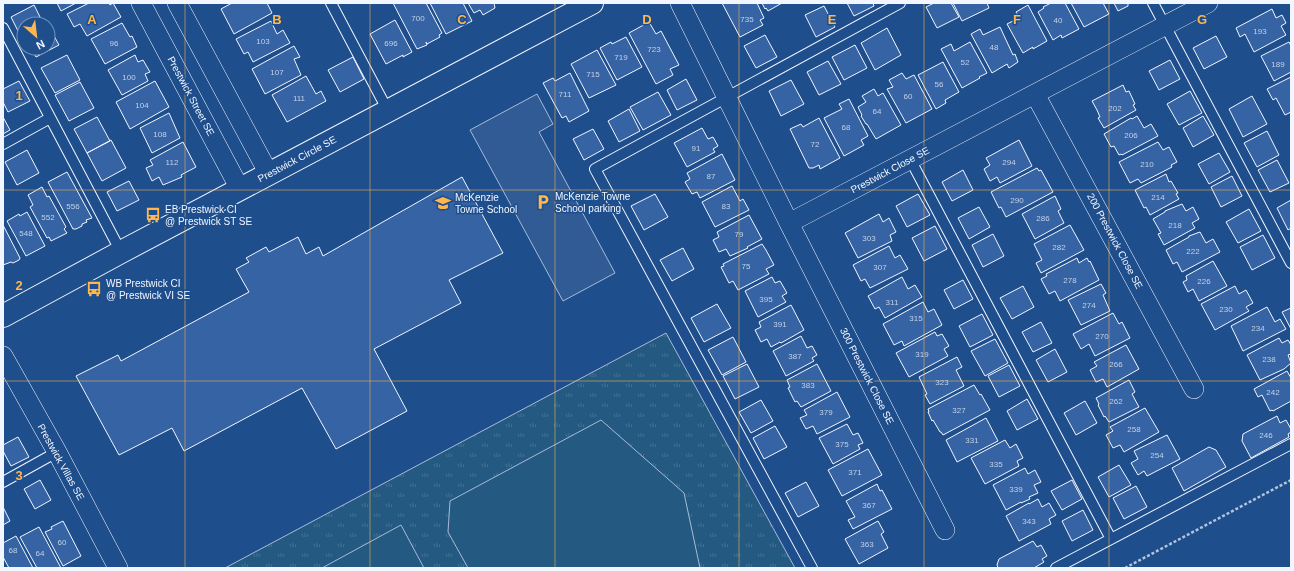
<svg xmlns="http://www.w3.org/2000/svg" width="1294" height="571" viewBox="0 0 1294 571" font-family="Helvetica,sans-serif">
  <defs>
    <pattern id="grass-tufts" width="24" height="20" patternUnits="userSpaceOnUse"><rect width="24" height="20" fill="#245a82"/><path d="M3 7l-1-3M5 7V3M7 7l1-3M15 17l-1-3M17 17v-4M19 17l1-3" fill="none" stroke="#447295"/></pattern>
  </defs>
  <rect width="100%" height="100%" fill="#1f4e8c"/>
  <path fill="url(#grass-tufts)" stroke="#a8bbd7" d="M666 333 795 568H225Z"/>
  <path fill="#245a82" stroke="#a8bbd7" d="M601 420 684 493 700 568H468L448 532 450 501Z
    M401 525 424 568H322Z"/>
  <path fill="#305b95" stroke="#a8bbd7" d="M537 94 553 124 539 132 615 273 563 301 470 130Z"/>
  <path fill="#3563a3" stroke="#f2f6ff" d="M57 3H76L61 11Z
    M89 3H109L110 5 113 3 121 17 87 36 80 24 74 27 67 14Z
    M232 3H267L272 13 234 34 221 9Z
    M393 3H426L442 33 439 35 440 37 427 44 426 42 427 45 417 49Z
    M430 3H463L472 21 446 34Z
    M468 3H494L495 8 483 15 480 10 474 13Z
    M722 3H757L764 18 760 20 763 25 740 37Z
    M762 3H782L768 11 766 8 765 9Z
    M847 3H873L874 6 854 16Z
    M934 3H951L959 17 937 28 926 7Z
    M953 3H987L989 8 962 21Z
    M1051 3H1065L1079 29 1062 38 1061 35 1053 40 1038 12 1044 8 1043 7Z
    M1071 3H1103L1109 14 1084 27Z
    M1114 3H1129L1128 4V6L1118 11Z
    M34 5 43 23 41 24H24V33L20 35 11 17Z
    M1028 5 1047 41 1033 49V47L1023 53 1007 24 1019 18 1016 12Z
    M824 6 835 27 816 37 805 15Z
    M1272 9 1276 18 1282 15 1286 23 1281 26 1286 35 1254 52 1245 34 1240 37 1236 28Z
    M395 20 412 52 403 57V55L386 64 370 34Z
    M271 21 277 34 283 30 290 43 253 62 248 52 244 54 236 39Z
    M649 22 656 34 661 31 679 65 670 69 673 75 656 84 629 33Z
    M122 23 130 37 132 36 137 47 105 64 91 39Z
    M48 25 59 45 36 57 31 48H48Z
    M1000 27 1013 55 1015 54 1018 62 1009 68 1007 64 992 73 971 34 980 29 983 35Z
    M887 28 901 55 875 70 861 43Z
    M765 35 777 57 756 68 744 46Z
    M1216 36 1227 57 1204 69 1193 48Z
    M626 37 642 67 617 80 600 48 611 42 612 44Z
    M970 42 987 73 979 77 980 78 962 88 941 49 951 44 954 51Z
    M1289 42 1291 46V72L1274 81 1261 56Z
    M855 45 867 68 844 80 832 57Z
    M294 46 300 57 294 59 301 75 265 94 252 69Z
    M597 50 616 85 589 98 571 64Z
    M67 55 80 80 55 93 41 68Z
    M135 55 138 62 143 60 150 72 145 74 148 81 122 95 108 70Z
    M353 57 364 79 340 92 328 70Z
    M1170 60 1180 79 1159 90 1149 71Z
    M828 61 841 84 819 95 807 72Z
    M943 62 959 92 945 100 946 103 936 109 918 75Z
    M570 73 589 111 569 122 566 116 562 118 543 83 553 78 555 81Z
    M902 73 906 79 914 75 932 109 906 123 887 89 893 87 889 80Z
    M306 76 316 94 321 91 326 101 287 122 272 95Z
    M1291 77V112L1285 115 1276 98 1273 100 1267 89Z
    M686 79 697 100 677 110 667 90Z
    M791 80 804 104 781 116 769 91Z
    M19 81 30 101 8 112 3 102V89Z
    M155 81 169 107 130 129 116 102Z
    M80 82 94 108 69 121 55 95Z
    M1123 85 1126 92 1129 91 1135 104 1133 105 1136 110 1104 128 1098 118 1100 117 1097 110 1092 101Z
    M874 89 878 96 883 93 901 125 876 139 867 124H866L861 116 862 115 858 107 866 102 862 96Z
    M1190 91 1202 113 1179 125 1167 104Z
    M658 92 671 115 643 130 630 107Z
    M1252 96 1267 124 1243 137 1229 109Z
    M849 99 868 136 861 140 864 145 844 156 824 118 842 109 839 104Z
    M629 109 640 131 619 142 608 121Z
    M169 113 180 138 152 153 140 128Z
    M1137 116 1144 128 1151 124 1158 136 1122 155 1121 154 1119 155 1114 146 1111 147 1104 134 1131 118 1132 119Z
    M1203 116 1214 135 1193 147 1183 128Z
    M3 117 10 130 3 134Z
    M97 117 110 141 87 153 74 129Z
    M819 118 840 158 820 169 819 165 813 168H809L790 129 801 124 803 127Z
    M702 128 708 139 713 137 718 146 713 149 715 152 687 167 674 143Z
    M593 129 604 149 584 160 573 139Z
    M1267 131 1279 155 1257 167 1244 143Z
    M111 140 126 168 102 181 87 153Z
    M1019 140 1032 166 1000 183 997 177 990 181 984 169 990 165 986 158Z
    M183 142 196 167 181 175 182 177 163 185 159 177 152 181 146 168 153 165 150 160Z
    M1158 142 1163 150 1169 147 1177 162 1171 165 1172 167 1141 183 1138 179 1130 183 1119 162Z
    M27 150 39 173 17 185 5 162Z
    M1219 153 1230 172 1209 184 1198 164Z
    M722 154 735 180 700 198 697 192 692 194 685 182 690 179 687 173Z
    M1277 160 1289 183 1270 192 1258 170Z
    M1037 168 1039 171 1041 170 1053 192 1006 217 1001 207 999 208 991 192Z
    M963 170 973 190 952 201 942 182Z
    M67 172 92 218 86 220 87 222 82 224V226L76 229H73L48 182Z
    M1166 174 1169 182 1171 181 1178 193 1176 194 1179 199 1150 215 1146 207 1144 208 1135 190Z
    M1232 176 1242 196 1221 207 1211 187Z
    M462 177 503 253 449 280 461 303 374 349 407 411 336 449 302 388 184 451 172 428 119 455 76 376 118 355 121 361 249 292 236 269 249 262 246 258 266 247 269 252 298 237 306 254 319 247 323 256Z
    M129 181 139 200 117 211 107 192Z
    M732 186 740 201 743 199 749 210 715 227 702 202Z
    M42 187 47 197 49 196 66 227 64 229 67 233 51 241 49 237 47 238 30 207 33 205 28 195Z
    M655 194 668 217 644 230 631 206Z
    M918 194 930 215 907 227 896 206Z
    M1055 196 1061 209 1058 211 1064 223 1035 239 1022 214Z
    M1291 200V228L1288 230 1277 208Z
    M1182 204 1186 211 1193 207 1199 219 1192 223 1195 228 1164 245 1158 234 1161 233 1153 219 1165 212V211Z
    M979 207 990 227 969 239 958 218Z
    M1249 209 1261 231 1238 243 1226 222Z
    M27 212 45 246 26 256 7 221 19 214 20 216Z
    M879 214 883 222 889 218 896 232 890 235 892 241 858 258 845 233Z
    M749 215 762 239 747 247 748 248 730 256 726 249 719 252 713 240 719 237 717 232Z
    M3 225 20 258 19 260 13 263 11 262 3 265Z
    M1070 225 1084 250 1041 273 1036 263 1042 260 1034 244Z
    M935 226 947 249 924 261 912 238Z
    M1200 232 1206 243 1213 239 1220 252 1182 272 1177 262 1173 264 1166 250 1189 237V236Z
    M993 234 1004 256 983 267 972 245Z
    M1263 235 1275 258 1252 270 1240 247Z
    M762 244 766 250 774 265 766 269 769 274 738 290 733 281 729 283 721 267 724 266 723 264Z
    M889 246 895 258 900 255 908 269 870 288 865 279 861 281 853 265Z
    M683 248 694 269 672 281 660 260Z
    M1077 258 1079 263 1087 258 1089 262 1090 261 1099 280 1060 301 1055 291 1049 294 1041 279 1047 276 1046 274Z
    M1213 261 1227 286 1199 301 1193 289 1188 292 1183 282 1187 280 1186 276Z
    M772 277 775 283 780 281 787 293 782 296 786 302 758 317 745 291Z
    M902 277 908 289 915 285 922 297 885 318 879 307 875 309 868 296Z
    M963 280 973 299 954 309 944 290Z
    M1101 284 1106 293 1103 295 1110 311 1081 325 1068 300Z
    M1023 286 1034 307 1012 319 1000 298Z
    M1235 286 1239 294 1246 290 1253 303 1246 307 1249 311 1215 330 1201 304Z
    M923 302 928 312 934 309 942 325 904 346 902 341 894 345 883 324Z
    M717 304 731 328 704 342 691 318Z
    M791 305 804 330 781 343 780 342 771 347 767 339 761 342 755 330 761 327 759 322Z
    M1267 307 1275 322 1280 319 1286 329 1243 351 1231 326Z
    M1291 308V329L1282 312Z
    M1113 313 1119 324 1122 322 1130 338 1095 356 1089 344 1081 349 1073 334Z
    M982 314 993 335 970 347 959 326Z
    M1041 322 1052 343 1033 352 1022 332Z
    M935 332 937 336 942 334 949 346 944 349 948 356 909 377 896 353Z
    M801 336 807 348 812 346 817 355 812 358 814 361 786 376 773 351Z
    M733 337 746 362 722 375 708 350Z
    M1279 338 1282 343 1288 340 1291 345V354L1288 355 1291 363 1284 369 1260 380 1247 355Z
    M995 339 1008 363 985 376 971 351Z
    M1126 345 1139 369 1107 387 1103 379 1096 382 1090 370 1097 366 1094 362Z
    M1055 349 1067 372 1048 382 1036 360Z
    M957 357 962 367 956 370 964 386 930 404 925 395 927 394 919 377Z
    M747 364 759 387 735 399 723 376Z
    M817 364 831 391 801 407 797 401 795 402 788 388 790 387 787 380Z
    M1009 365 1020 386 999 397 988 376Z
    M1287 371 1291 378V401L1273 411 1272 410 1270 411 1262 395 1258 397 1254 389Z
    M1129 380 1135 392 1132 394 1139 407 1109 422 1105 416 1104 417 1098 405 1099 404 1096 398Z
    M974 385 980 395 981 394 990 410 943 435 941 432H940L933 420 932 421 928 412H929L928 409Z
    M837 392 850 417 817 434 813 426 806 429 800 418 807 415 804 410Z
    M1027 399 1038 419 1017 430 1007 411Z
    M761 400 773 421 751 433 739 412Z
    M1085 401 1097 423 1076 435 1064 413Z
    M1145 408 1159 432 1124 452 1120 445 1113 448 1106 435 1113 431 1110 427Z
    M1277 416 1280 423 1286 420 1291 429V432L1288 434 1289 437 1251 458 1242 441 1243 434Z
    M986 418 998 441 957 462 946 440Z
    M847 424 853 435 858 433 863 443 858 445 860 449 833 464 819 438Z
    M775 426 787 447 764 459 753 438Z
    M1167 435 1180 459 1147 476 1144 471 1138 475 1131 463 1138 459 1134 451Z
    M18 437 29 457 11 466 3 451V445Z
    M1005 440 1010 448 1016 444 1023 458 1017 461 1019 466 985 484 971 458Z
    M1209 447 1216 450 1226 467 1184 491 1172 468Z
    M868 449 882 475 842 496 828 470Z
    M1119 465 1131 485 1109 497 1098 477Z
    M1025 468 1028 474 1035 470 1041 482 1034 485 1038 493 1029 497 1030 499 1021 503V502L1006 510 993 485Z
    M40 480 51 500 35 509 24 489Z
    M1072 480 1082 499 1062 510 1051 491Z
    M806 482 819 506 798 517 785 493Z
    M877 484 880 491 882 490 892 509 853 529 848 520 855 517 846 501Z
    M1136 486 1147 507 1124 519 1113 498Z
    M1038 499 1042 507 1049 503 1056 515 1049 519 1051 524 1019 541 1006 516 1029 503V504Z
    M3 507 10 521 3 525Z
    M1083 510 1093 530 1072 541 1062 521Z
    M63 521 81 556 63 566 45 532 52 529 51 527Z
    M878 521 884 532 881 534 888 548 859 564 845 539Z
    M39 527 61 568H37L20 537Z
    M16 536 33 568H9L3 557V543Z
    M1033 541 1037 547 1041 545 1047 556 1042 559 1044 562 1034 568H998L997 565 999 559Z"/>
  <g fill="none" stroke-linecap="round" stroke-linejoin="round">
    <defs>
      <path id="service" d="M331 3 388 111
        M1153 3 1291 263
        M3 28 121 252
        M3 144 50 118
        M910 159 1111 539
        M3 482 57 452
        M812 568 595 169 900 3
        M1056 568 1291 444"/>
      <path id="minor" d="M141 3 240 189
        M177 3 269 174
        M680 3 789 223 945 530
        M1035 94 1194 389
        M789 223 1208 3
        M3 356 57 452 118 568"/>
      <path id="tertiary" d="M3 316 121 252 592 3"/>
    </defs>
    <use href="#service" stroke="#f2f6ff" stroke-width="12"/>
    <use href="#minor" stroke="#f2f6ff" stroke-width="20"/>
    <use href="#tertiary" stroke="#f2f6ff" stroke-width="24"/>
    <path stroke="#b3c4dc" stroke-width="2.5" stroke-dasharray="3 2" stroke-linecap="butt" d="M1125 568 1291 480"/>
    <use href="#service" stroke="#1f4e8c" stroke-width="10"/>
    <use href="#minor" stroke="#1f4e8c" stroke-width="19"/>
    <use href="#tertiary" stroke="#1f4e8c" stroke-width="22"/>
  </g>
  <path fill="none" stroke="#ffb74d" stroke-width="1" stroke-opacity="0.55" d="M185 3V568M370 3V568M555 3V568M739 3V568M924 3V568M1109 3V568M3 190H1291M3 381H1291"/>
  <defs>
    <symbol id="parking-bare" viewBox="-9 -9 18 18"><path d="M-3.5-5.5H1a3.5 3.5 0 0 1 0 7H-1V5.5H-3.5ZM-1-3.4V-.6H.8a1.4 1.4 0 0 0 0-2.8Z" fill="#ffb74d" stroke="#1f4e8c" stroke-width="2.5" paint-order="stroke"/></symbol>
    <symbol id="school-bare" viewBox="-9 -9 18 18"><path d="M0-5L7-2L0 1L-7-2ZM-4 1L0 2.5L4 1V4Q0 6-4 4Z" fill="#ffb74d" stroke="#1f4e8c" stroke-width="2.5" paint-order="stroke"/></symbol>
    <symbol id="bus-bare" viewBox="-9 -9 18 18"><path d="M-5-6H5V4H4V6H2V4H-2V6H-4V4H-5ZM-3.5-4V0h7V-4ZM-3.5 1.2v1.5H-2V1.2ZM2 1.2v1.5H3.5V1.2Z" fill="#ffb74d" stroke="#1f4e8c" stroke-width="2.5" paint-order="stroke"/></symbol>
  </defs>
  <g fill-rule="evenodd">
    <use href="#parking-bare" x="532" y="191" width="22" height="22"/>
    <use href="#school-bare" x="432" y="192" width="22" height="22"/>
    <use href="#bus-bare" x="142" y="204" width="22" height="22"/>
    <use href="#bus-bare" x="83" y="278" width="22" height="22"/>
  </g>
  <g text-anchor="middle" dominant-baseline="central" stroke-width="3" stroke-linejoin="round" paint-order="stroke">
    <g font-size="8" fill="#c3d1e8">
      <text x="418" y="18">700</text>
      <text x="747" y="19">735</text>
      <text x="1058" y="20">40</text>
      <text x="1260" y="31">193</text>
      <text x="263" y="41">103</text>
      <text x="114" y="43">96</text>
      <text x="391" y="43">696</text>
      <text x="994" y="47">48</text>
      <text x="654" y="49">723</text>
      <text x="621" y="57">719</text>
      <text x="965" y="62">52</text>
      <text x="1278" y="64">189</text>
      <text x="277" y="72">107</text>
      <text x="593" y="74">715</text>
      <text x="129" y="77">100</text>
      <text x="939" y="84">56</text>
      <text x="565" y="94">711</text>
      <text x="908" y="96">60</text>
      <text x="299" y="98">111</text>
      <text x="142" y="105">104</text>
      <text x="1115" y="108">202</text>
      <text x="877" y="111">64</text>
      <text x="846" y="127">68</text>
      <text x="160" y="134">108</text>
      <text x="1131" y="135">206</text>
      <text x="815" y="144">72</text>
      <text x="696" y="148">91</text>
      <text x="172" y="162">112</text>
      <text x="1009" y="162">294</text>
      <text x="1147" y="164">210</text>
      <text x="711" y="176">87</text>
      <text x="1158" y="197">214</text>
      <text x="1017" y="200">290</text>
      <text x="73" y="206">556</text>
      <text x="726" y="206">83</text>
      <text x="48" y="217">552</text>
      <text x="1043" y="218">286</text>
      <text x="1175" y="225">218</text>
      <text x="26" y="233">548</text>
      <text x="739" y="234">79</text>
      <text x="869" y="238">303</text>
      <text x="1059" y="247">282</text>
      <text x="1193" y="251">222</text>
      <text x="746" y="266">75</text>
      <text x="880" y="267">307</text>
      <text x="1070" y="280">278</text>
      <text x="1204" y="281">226</text>
      <text x="766" y="299">395</text>
      <text x="892" y="302">311</text>
      <text x="1089" y="305">274</text>
      <text x="1226" y="309">230</text>
      <text x="916" y="318">315</text>
      <text x="780" y="324">391</text>
      <text x="1258" y="328">234</text>
      <text x="1102" y="336">270</text>
      <text x="922" y="354">319</text>
      <text x="795" y="356">387</text>
      <text x="1269" y="359">238</text>
      <text x="1116" y="364">266</text>
      <text x="942" y="382">323</text>
      <text x="808" y="385">383</text>
      <text x="1273" y="392">242</text>
      <text x="1116" y="401">262</text>
      <text x="959" y="410">327</text>
      <text x="826" y="412">379</text>
      <text x="1134" y="429">258</text>
      <text x="1266" y="435">246</text>
      <text x="972" y="440">331</text>
      <text x="842" y="444">375</text>
      <text x="1157" y="455">254</text>
      <text x="996" y="464">335</text>
      <text x="855" y="472">371</text>
      <text x="1016" y="489">339</text>
      <text x="869" y="505">367</text>
      <text x="1029" y="521">343</text>
      <text x="62" y="542">60</text>
      <text x="867" y="544">363</text>
      <text x="13" y="550">68</text>
      <text x="40" y="553">64</text>
    </g>
    <g font-size="10" fill="#f2f6ff" stroke="#1f4e8c">
      <text transform="translate(191 96) rotate(62)">Prestwick Street SE</text>
      <text transform="translate(297 159) rotate(-28)">Prestwick Circle SE</text>
      <text transform="translate(890 170) rotate(-28)">Prestwick Close SE</text>
      <text transform="translate(1115 241) rotate(62)">200 Prestwick Close SE</text>
      <text transform="translate(867 376) rotate(63)">300 Prestwick Close SE</text>
      <text transform="translate(61 462) rotate(61)">Prestwick Villas SE</text>
    </g>
    <g font-size="10" fill="#f2f6ff" stroke="#1f4e8c" text-anchor="start">
      <text x="555" y="196">McKenzie Towne<tspan x="555" dy="12">School parking</tspan></text>
      <text x="455" y="197">McKenzie<tspan x="455" dy="12">Towne School</tspan></text>
      <text x="165" y="209">EB Prestwick CI<tspan x="165" dy="12">@ Prestwick ST SE</tspan></text>
      <text x="106" y="283">WB Prestwick CI<tspan x="106" dy="12">@ Prestwick VI SE</tspan></text>
    </g>
  </g>
  <g font-size="13" text-anchor="middle" font-weight="bold" fill="#ffb74d" stroke="#1f4e8c" stroke-width="3" stroke-linejoin="round" paint-order="stroke">
    <text x="92" y="24">A</text>
    <text x="277" y="24">B</text>
    <text x="462" y="24">C</text>
    <text x="647" y="24">D</text>
    <text x="832" y="24">E</text>
    <text x="1017" y="24">F</text>
    <text x="1202" y="24">G</text>
    <text x="19" y="100">1</text>
    <text x="19" y="290">2</text>
    <text x="19" y="480">3</text>
  </g>
  <rect width="1294" height="571" fill="none" stroke="#f2f6ff" stroke-width="8"/>
  <g transform="translate(36 36) rotate(152)"><circle r="19" fill="#1f4e8c" stroke="#7391ba"/>
  <path d="M0-3L7 15L0 10L-7 15Z" fill="#ffb74d"/>
  <text y="-6" font-size="11" font-weight="bold" text-anchor="middle" fill="#f2f6ff">N</text>
  </g>
</svg>
